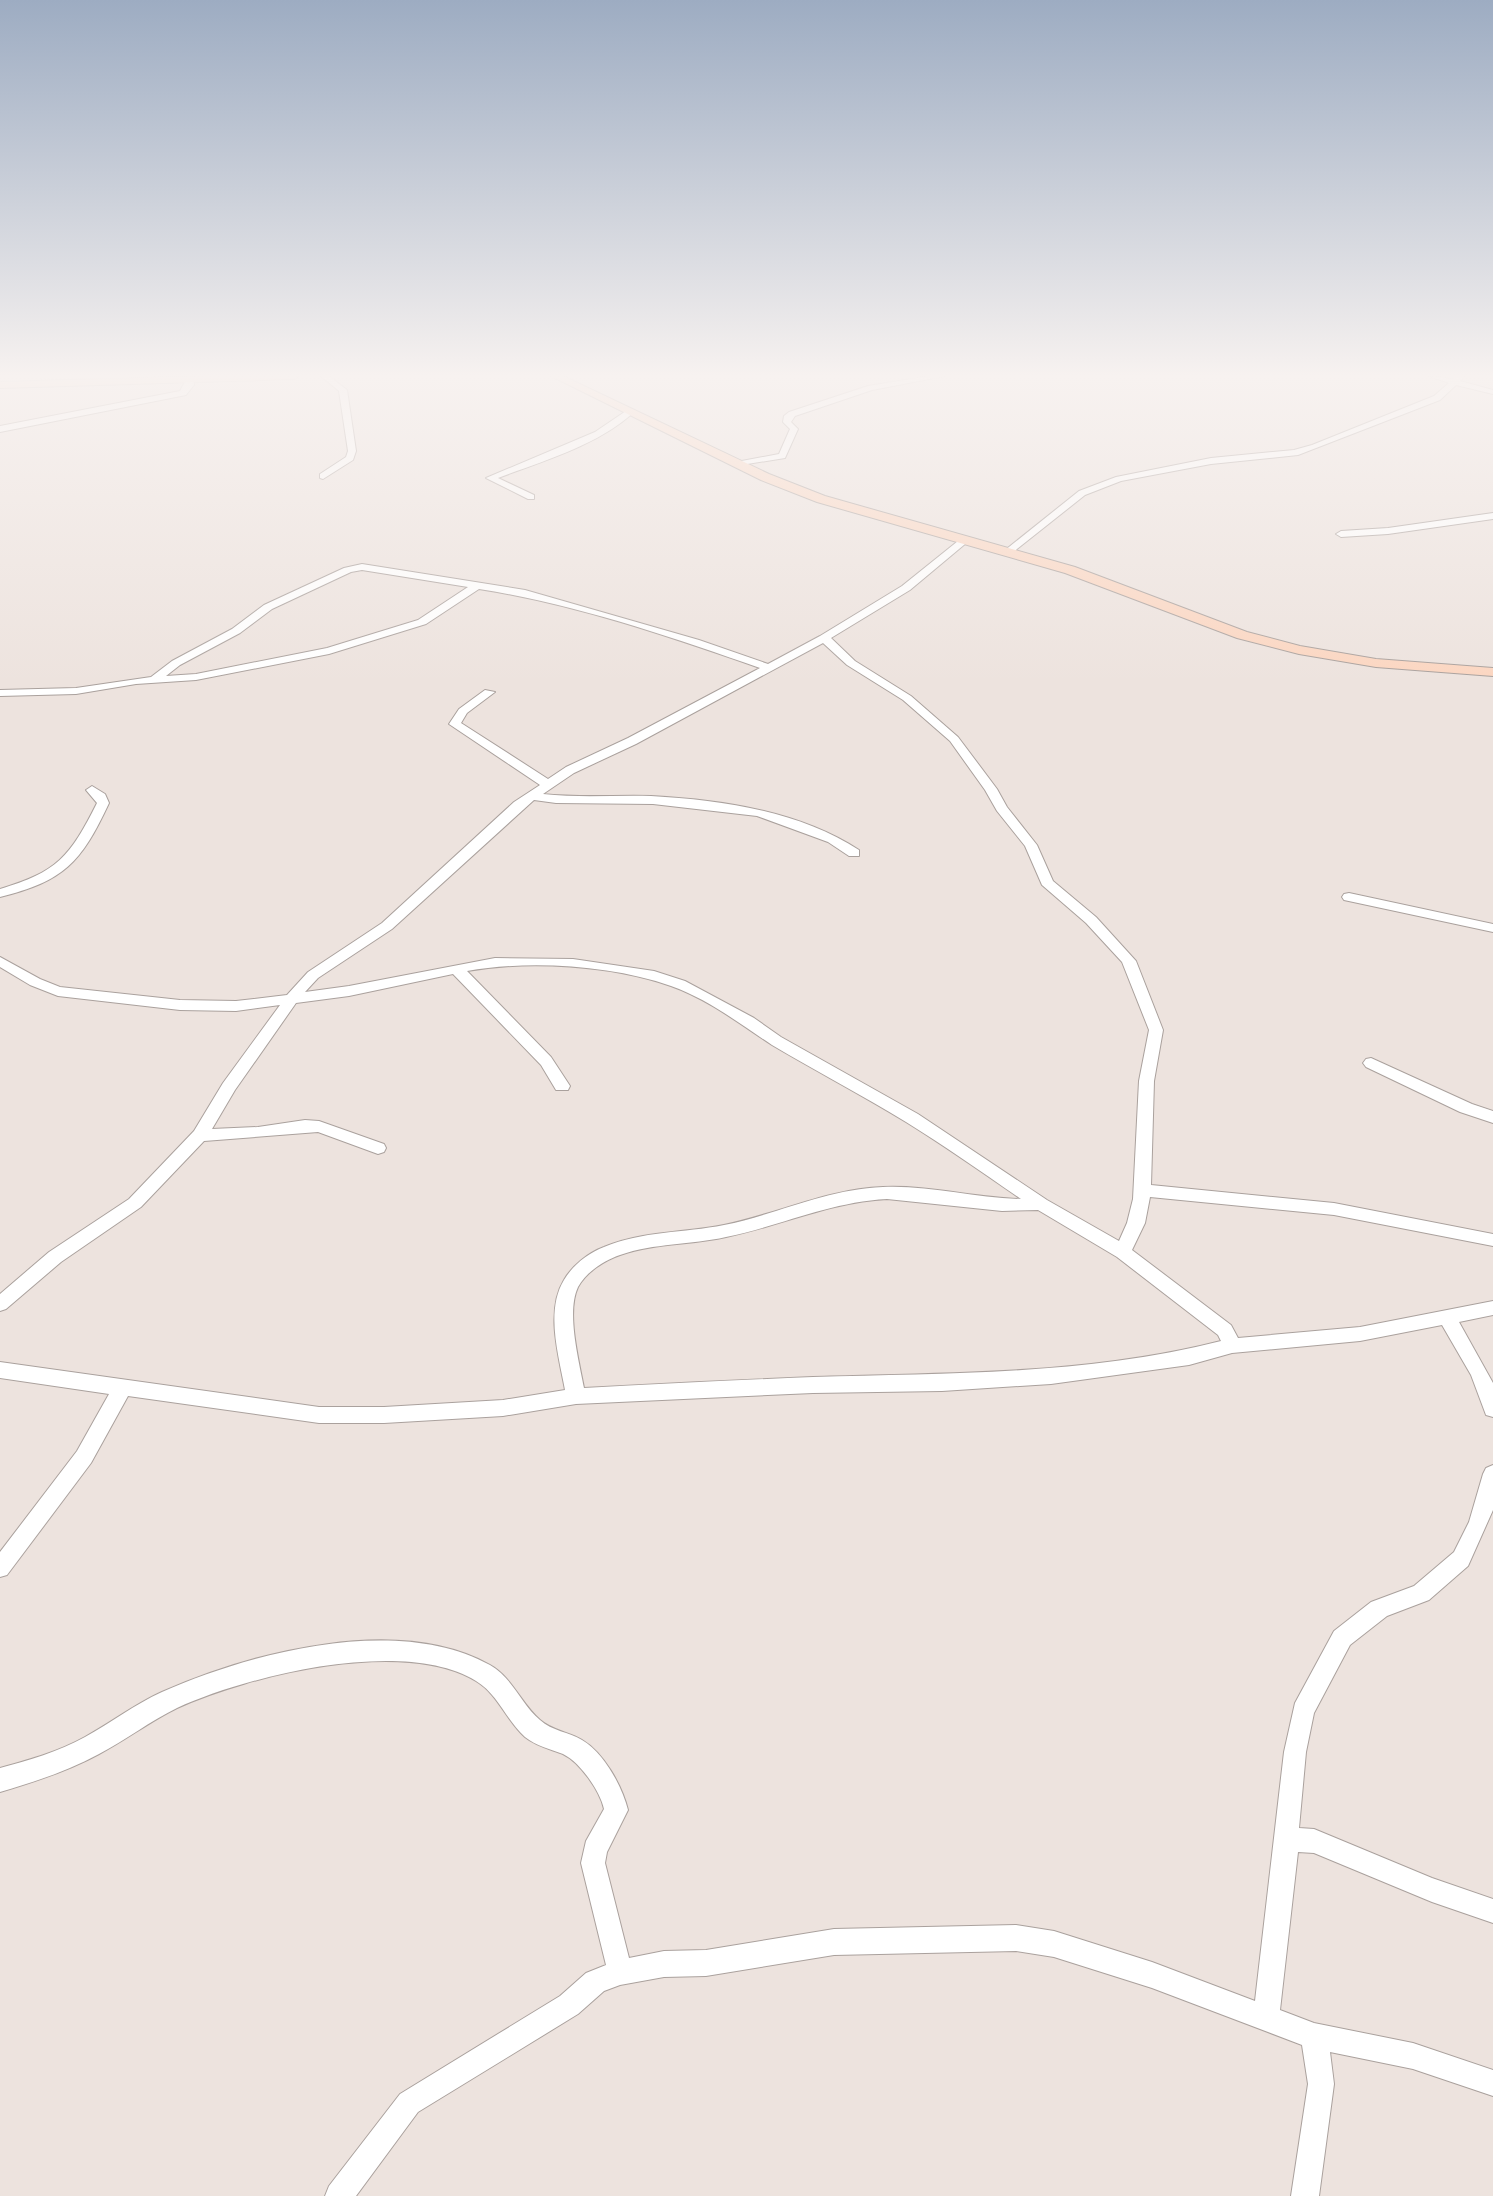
<svg xmlns="http://www.w3.org/2000/svg" width="1493" height="2196" viewBox="0 0 1493 2196" font-family="'Roboto Serif',serif">
  <rect width="100%" height="100%" fill="#ede3de"/>
  <g fill="none" stroke-linecap="round" stroke-linejoin="round">
    <defs>
      <path id="street" d="M321 376H329L347 390 356 451 353 460 323 479 320 478V474L346 457 348 451 339 391Z
        M930 376H945L872 390 795 416 791 422 798 429 785 458 735 466 731 463 779 454 790 429 783 422 784 416 789 412 868 386Z
        M1429 376 1453 379 1457 376H1465L1460 381 1493 390V394L1456 385 1440 400 1298 455 1211 464 1121 481 1085 495 1012 553 1004 551 1079 491 1116 477 1211 458 1294 450 1312 445 1434 396 1449 383Z
        M187 378H193L194 385 186 395 0 432V426L180 391Z
        M626 411 633 413C596 446 543 461 498 478L534 495V499H528L486 478 595 432Z
        M1493 513V519L1388 534 1341 537 1336 534 1341 531 1388 528Z
        M963 537 971 539 910 590 831 638 855 661 911 696 958 737 997 789 1007 807 1037 845 1053 881 1096 917 1136 961 1163 1030 1154 1081 1151 1185 1334 1203 1493 1234V1246L1334 1215 1150 1197 1145 1223 1132 1250 1231 1325 1238 1338 1360 1327 1493 1301V1315L1459 1322 1493 1383V1417L1486 1415 1471 1375 1442 1325 1360 1341 1232 1353 1189 1365 1051 1384 942 1391 813 1393 576 1404 503 1416 384 1423H319L128 1396 91 1463 7 1575 0 1577V1552L77 1451 109 1394 0 1378V1362L319 1407H384L503 1400 565 1390C559 1357 545 1311 564 1280 572 1266 588 1253 604 1247 642 1231 684 1233 724 1225 778 1214 827 1189 883 1187 929 1185 975 1198 1021 1199 983 1173 945 1146 906 1122 862 1095 816 1071 772 1045 740 1024 708 999 671 986 611 965 529 960 467 971L551 1057 570 1086 568 1090H556L541 1065 453 974 349 996 296 1003 235 1090 212 1129 258 1127 305 1120 319 1121 384 1144 386 1148 384 1152 378 1154 318 1132 204 1141 141 1207 61 1262 6 1309 0 1311V1294L49 1252 129 1199 194 1131 223 1083 280 1005 236 1011 180 1010 58 996 30 985 0 967V957L40 979 60 987 180 1000 236 1001 287 995 308 972 382 923 514 802 540 785 449 724 459 709 485 690 495 692 467 713 461 723 548 779 566 767 628 738 760 668C668 636 575 604 479 589L426 624 329 654 196 680 136 684 76 694 0 696V690L76 688 151 677 172 661 232 629 264 605 344 568 362 564 525 590 699 640 768 664 820 636 902 586ZM362 570 468 587 418 620 327 648 196 674 166 676 180 665 240 633 272 609 351 572ZM823 643 847 665 903 700 950 741 985 790 997 811 1025 846 1042 885 1086 923 1122 962 1149 1030 1139 1081 1133 1199 1127 1223 1119 1241 1047 1200 918 1114 781 1037 754 1018 685 981 654 971 573 959 495 958 349 986 305 992 318 978 392 929 534 800 556 803 653 804 757 816 828 842 849 856H859V850C799 811 722 800 651 796 615 795 579 798 543 794L574 773 636 744ZM887 1199 1002 1211 1038 1210 1117 1257 1218 1335 1221 1341C1088 1375 949 1373 813 1377 737 1380 660 1384 584 1388 579 1361 566 1312 578 1287 586 1272 605 1260 620 1255 654 1243 691 1245 726 1237 780 1226 830 1202 887 1199Z
        M92 786 105 794 109 803C81 863 64 881 0 897V889C57 872 70 857 97 803L86 790Z
        M1349 893 1493 924V932L1344 900 1342 897 1344 894Z
        M1371 1058 1472 1104 1493 1111V1123L1460 1112 1366 1067 1363 1063 1366 1059Z
        M1493 1465V1510L1468 1566 1429 1600 1387 1616 1350 1645 1314 1713 1306 1752 1299 1828 1314 1829 1432 1878 1493 1899V1923L1432 1902 1314 1853 1298 1852 1280 2010 1314 2023 1413 2043 1493 2070V2096L1413 2069 1330 2052 1334 2084 1319 2196H1291L1308 2084 1302 2045 1152 1988 1054 1957 1016 1951 834 1955 706 1976 664 1977 620 1985 604 1991 578 2014 418 2112 356 2196H325L329 2186 400 2094 560 1996 586 1973 606 1965 581 1863 586 1841 604 1809C600 1791 580 1762 563 1754 550 1749 536 1746 525 1737 506 1720 498 1694 476 1681 405 1637 249 1675 177 1708 150 1721 126 1740 99 1754 68 1771 34 1782 0 1792V1768C29 1760 58 1752 85 1737 111 1723 135 1704 162 1692 253 1652 398 1614 490 1665 512 1677 521 1704 540 1720 552 1731 569 1732 582 1740 604 1753 622 1786 628 1810L607 1852 605 1863 629 1958 664 1951 706 1950 834 1929 1016 1925 1054 1931 1152 1962 1255 2001 1284 1752 1295 1703 1334 1631 1371 1602 1414 1586 1454 1552 1469 1522 1483 1474 1486 1468Z"/>
      <path id="secondary" d="M208 376H299L294 379 0 388V382Z
        M551 376H563L769 474 825 496 1075 567 1247 632 1300 646 1376 659 1493 668V676L1376 667 1299 654 1237 638 1065 573 817 502 761 480Z"/>
    </defs>
    <use href="#street" stroke="#aaa19d" stroke-width="2"/>
    <use href="#secondary" stroke="#aaa19d" stroke-width="2"/>
    <use href="#street" fill="#fff" fill-rule="evenodd"/>
    <use href="#secondary" fill="#fbd6c1" fill-rule="evenodd"/>
  </g>
  <linearGradient id="sky" x2="0" y2="1"><stop stop-color="#9dacc2"/><stop offset="0.55" stop-color="#f7f2f0"/><stop offset="1" stop-color="#f7f2f0" stop-opacity="0"/></linearGradient>
  <rect width="1493" height="683" fill="url(#sky)"/>
</svg>
